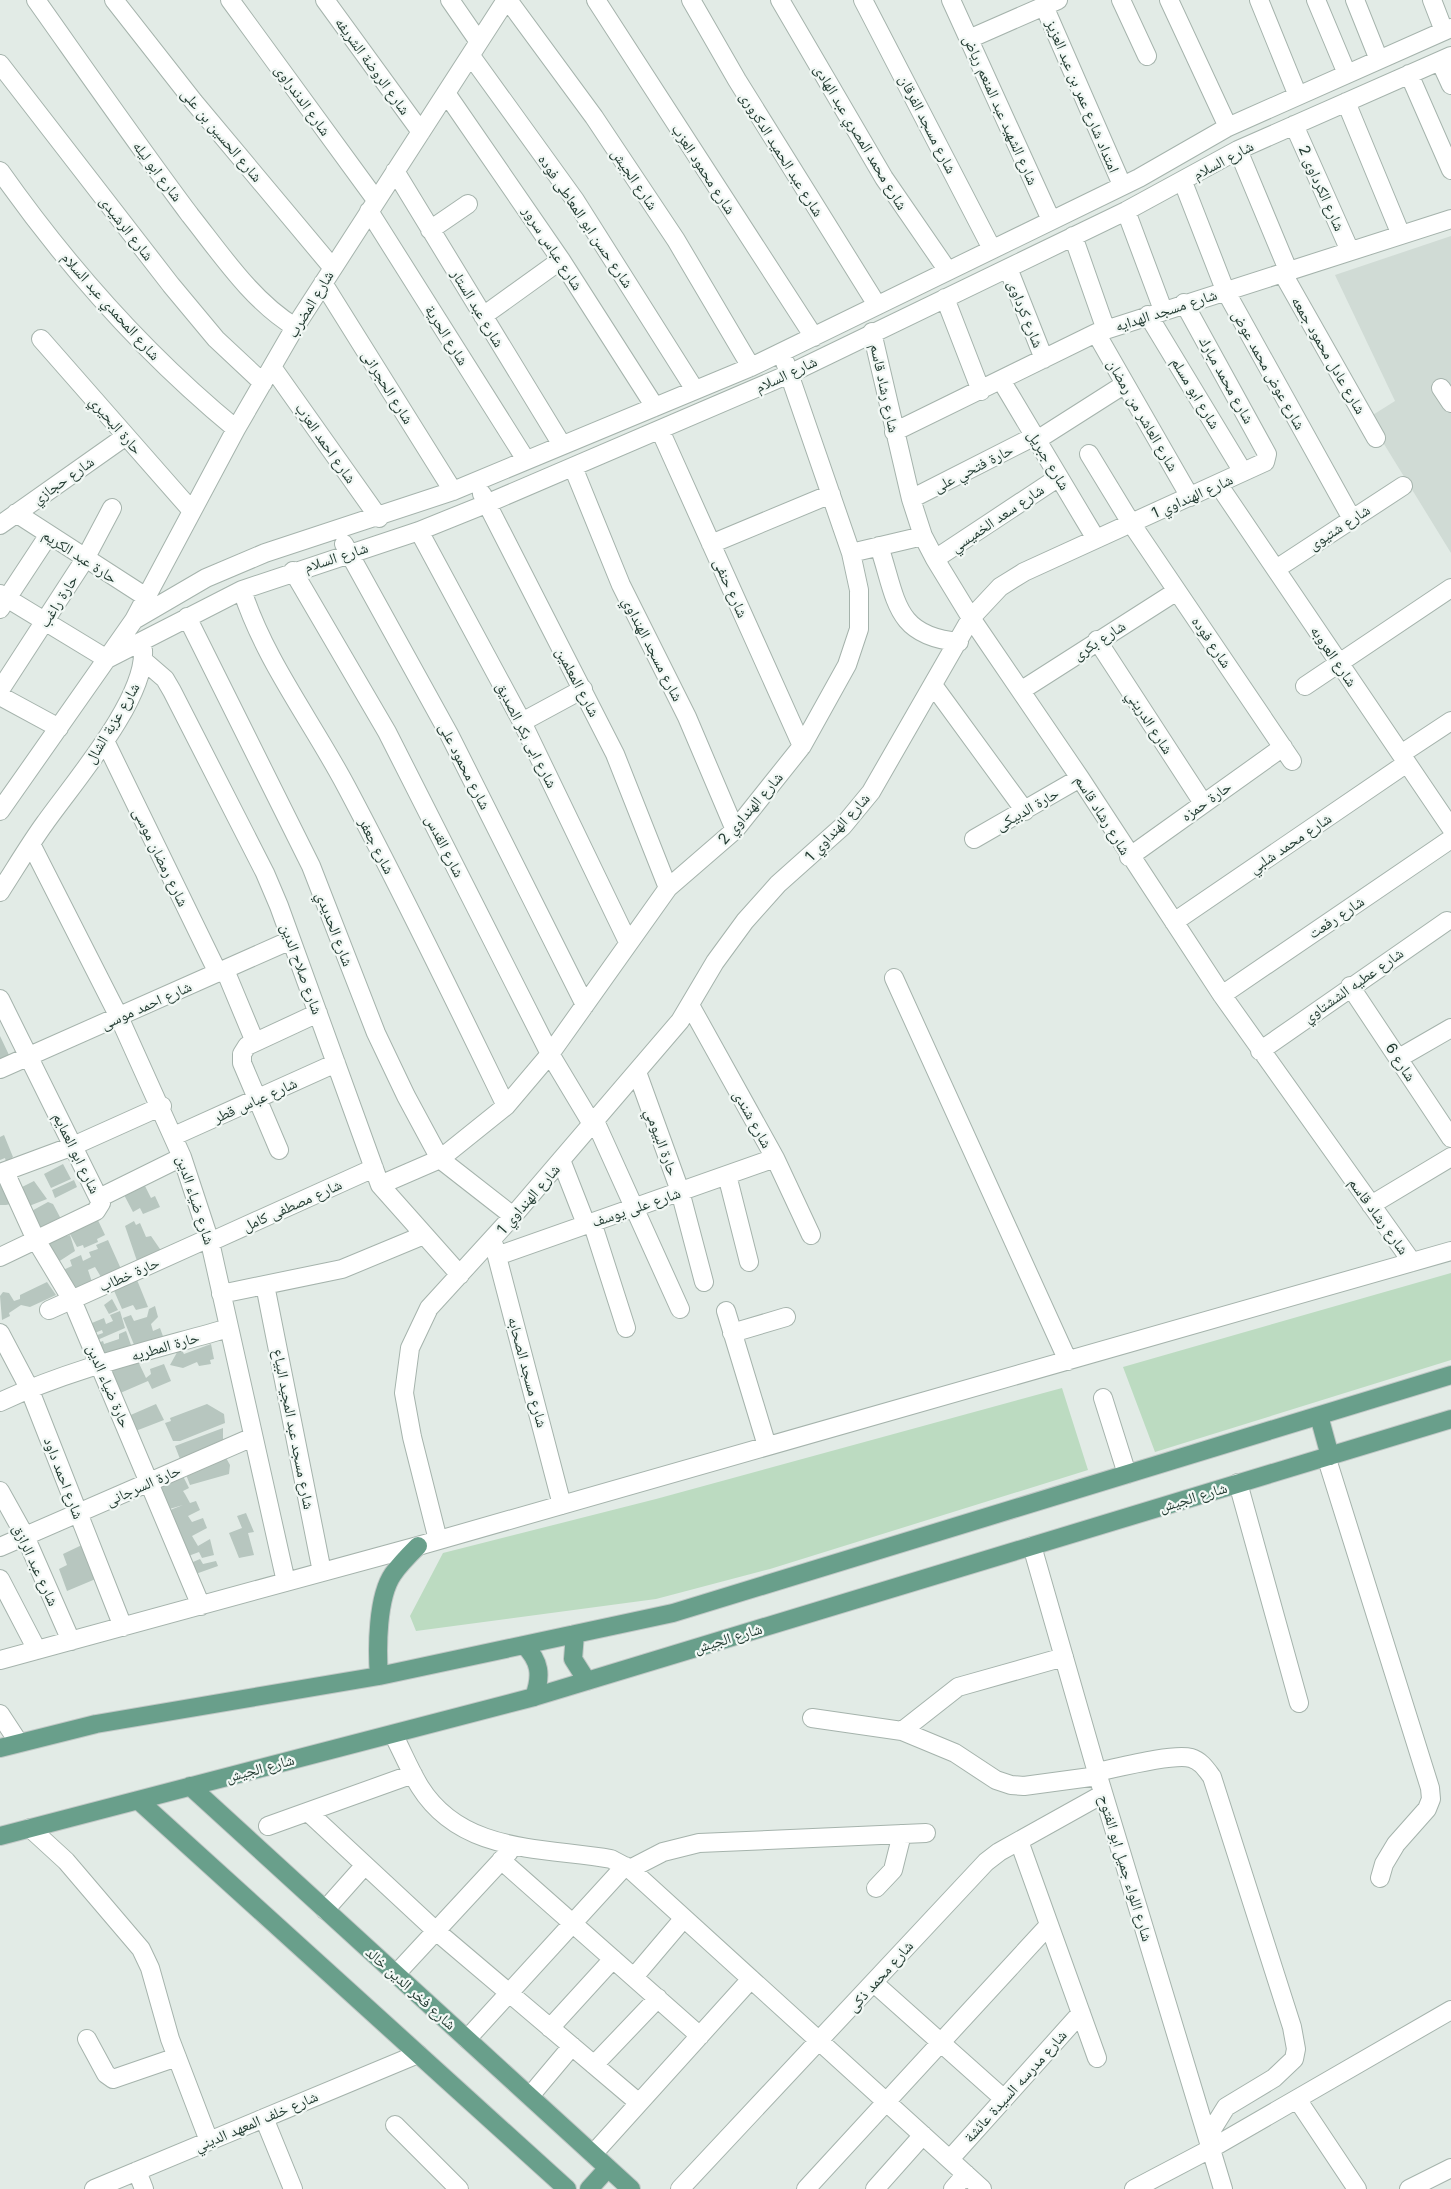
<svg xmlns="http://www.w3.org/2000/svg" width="1451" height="2189" viewBox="0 0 1451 2189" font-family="Inter,'Noto Naskh Arabic',sans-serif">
  <rect width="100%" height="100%" fill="#e2ebe6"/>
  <path fill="#d0dbd5" d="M1451 236V553L1368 418 1395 401 1335 275Z"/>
  <path fill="#bcdbc1" d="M1451 1273V1360L1155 1452 1123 1367Z
    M1062 1388 1088 1470 770 1569 656 1599 416 1631 410 1616 443 1553 656 1499Z"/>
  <path fill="#b7c6bf" d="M0 1036 9 1055 0 1060Z
    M4 1135 13 1157 6 1162 5 1158 0 1160V1137Z
    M63 1164 71 1179 51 1188 44 1174Z
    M0 1175 11 1204 6 1205H0Z
    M74 1180 77 1187 55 1198 52 1190Z
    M142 1180 151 1198 155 1196 160 1207 143 1214 140 1208 133 1212 122 1191Z
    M34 1181 47 1199 24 1208 22 1187Z
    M48 1202 53 1204 61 1219 34 1231 28 1213Z
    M95 1214 105 1235 97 1239 98 1242 84 1248 83 1245 77 1247 70 1234 71 1228Z
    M134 1221 136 1225 140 1223 146 1237 151 1236 162 1252 137 1261 125 1226Z
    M61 1234 62 1237 70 1235 75 1251 55 1264 44 1245Z
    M108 1240 121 1269 101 1277 95 1267 88 1270 92 1282 72 1291 63 1270 72 1266 70 1260 81 1255 83 1261 91 1257 89 1252 98 1249 96 1245Z
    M135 1275 148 1307 136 1310 133 1305 122 1309 112 1286Z
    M47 1282 56 1295 30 1307 21 1305 9 1313 10 1316 2 1320 0 1296 3 1292 9 1293 14 1301 20 1299V1295Z
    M112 1299 118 1310 109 1314 104 1305Z
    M155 1306 158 1317 151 1324 153 1331 160 1328 164 1339 137 1352 123 1318 131 1315 134 1321 147 1317 149 1309Z
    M120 1311 125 1328 95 1341 92 1337 103 1333 102 1330 90 1335 87 1325 104 1318 106 1324 113 1321 110 1315Z
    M126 1331 131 1345 100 1357 95 1344 103 1341 104 1344 119 1339V1334Z
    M211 1344 214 1359 210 1360 211 1364 199 1366 197 1362 183 1368 170 1365 180 1347 184 1354Z
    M136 1357 146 1378 151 1374 150 1369 164 1364 171 1381 152 1389 148 1381 118 1394 107 1373Z
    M156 1404 164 1420 133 1432 126 1417Z
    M207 1404 224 1414 225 1423 180 1441H173L165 1423 171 1421 170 1418Z
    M223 1428V1441L220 1447 230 1465 229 1474 190 1485 175 1446Z
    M183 1476 189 1488 183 1491 185 1494 190 1503 196 1501 200 1510 188 1516 192 1522 203 1518 207 1528 192 1536 198 1546 210 1539 214 1555 202 1558 199 1552 183 1558 165 1512 183 1505 166 1510 157 1487Z
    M246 1513 254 1532 248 1533 254 1555 239 1558 229 1533 242 1528 237 1516Z
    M84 1544 98 1578 67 1591 59 1569 67 1565 63 1554Z
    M200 1559 203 1564 216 1561 218 1566 190 1576 186 1565Z"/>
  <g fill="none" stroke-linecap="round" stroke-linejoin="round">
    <defs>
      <path id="minor" d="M36 0C87 72 137 144 190 215 221 254 252 301 295 327
        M114 0 194 102 332 267
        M230 0 376 200
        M325 0 421 132
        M450 0 479 42
        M508 0 594 117 676 240 751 367
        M596 0 814 337
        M691 0 737 80 877 305
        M780 0 884 178 948 271
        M863 0 992 249
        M951 0 1051 220
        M1121 0 1147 56
        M1169 0 1228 127
        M1259 0 1298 96
        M1316 0 1347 74
        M1355 0 1379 60
        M1432 0 1444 31
        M1044 6 1122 185
        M969 39 1058 0
        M471 56 575 200 695 390
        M1440 61 1451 85
        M0 64 171 285 216 339 263 383
        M1409 74 1451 170
        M446 93 561 260 655 407
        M1346 102 1401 235
        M1294 125 1350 251
        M1238 150 1288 270
        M0 171C67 266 146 355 236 429
        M395 171 562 445
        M1183 182 1225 290 1352 519
        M369 211 526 460
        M1126 211 1163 310
        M430 230 468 204
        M1073 236 1106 330
        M1008 268 1044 359
        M1282 272 1376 438
        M323 283 453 491
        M945 298 981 391
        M1148 315 1243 472
        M483 316 561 260
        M872 332 911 499 923 536 935 559 971 618 1080 778 1222 995 1412 1262
        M1096 333 1190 497
        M41 339 192 511
        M272 367 379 518
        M1001 380 1096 539
        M1441 388 1451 403
        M660 430 802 746
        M894 432 1096 333 1451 219
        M1037 440 1125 384
        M1089 454 1131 523 1292 761
        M573 467 621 585 687 717 735 830
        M1218 484 1451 828
        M482 494 615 754 668 888
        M911 499 1035 436
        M16 513 146 597
        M0 525 126 436
        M419 531 522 722 628 942
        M344 544 449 734 585 1005
        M711 544 831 494
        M879 546C897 600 894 636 959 642
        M851 553 923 536
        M935 559 1059 477
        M1276 569 1403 486
        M293 571 387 732 550 1054 592 1124
        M242 590C265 661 311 720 346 786 402 891 454 999 506 1106
        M0 594 107 659 242 590 419 531 486 504 789 374 1126 211 1238 150 1451 56
        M0 609 48 536
        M187 617 311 866 376 1033 406 1096 440 1159 513 1216
        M134 620 206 578 265 553 453 491 751 367 1139 178 1228 127 1451 28
        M1097 640 1203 803
        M143 660 165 679 172 691 265 873 279 906 380 1185 460 1275
        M933 685 1025 811
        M1305 686 1451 588
        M0 690 85 559 112 508
        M1022 690 1177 591
        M0 696 59 728
        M522 722 583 689
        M105 741 218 973
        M1401 754 1451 721
        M0 811 134 620 236 429 295 327 506 0
        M974 839 1080 778
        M31 844 119 1017 182 1157 210 1242 286 1582
        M1129 857 1283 747
        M0 892C15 869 29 845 45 823 74 782 146 699 143 650
        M1174 922 1407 763
        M225 970 255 1042
        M894 978 1068 1361
        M1350 986 1451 1138
        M1222 995 1451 839
        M0 999 101 1203 96 1211 0 1257
        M690 1005 775 1158 811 1235
        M1260 1051 1447 921
        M1399 1058 1451 1028
        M0 1069 291 940
        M637 1072 680 1191 704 1282
        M595 1121 680 1309
        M174 1136 336 1063
        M279 1150 242 1063V1054L247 1046 318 1013
        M561 1160 586 1224
        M5 1172 36 1240 72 1300 201 1606
        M0 1173 73 1146 162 1106
        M727 1175 749 1262
        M380 1185 440 1159 506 1106 550 1054 668 888 735 830 802 746 847 665 859 629V590L851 553 785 362
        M99 1198 182 1157
        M1371 1205 1451 1157
        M592 1222 626 1328
        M210 1242 374 1168
        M494 1245 562 1505
        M497 1256 775 1158
        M265 1285 322 1572
        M221 1294 342 1269 424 1235
        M49 1310 209 1238
        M726 1311 767 1446
        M0 1333 29 1388 123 1627
        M732 1333 786 1317
        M1103 1398 1127 1474
        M0 1402C72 1368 152 1350 229 1328
        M1326 1456 1430 1788 1431 1799 1427 1809 1396 1844 1384 1864 1380 1878
        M1238 1483 1299 1703
        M0 1491 25 1536 71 1641
        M438 1540 412 1437 404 1393 410 1348 429 1308 513 1216 680 1021 715 962 745 921 778 884 843 826 871 792 971 618 1000 587 1024 572 1265 462 1267 454 1184 303
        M1032 1546 1098 1776 1223 2189
        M0 1547 253 1437
        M0 1579 37 1650
        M0 1660 418 1546 1451 1251
        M0 1714 19 1743
        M812 1718 902 1731 958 1687 1064 1657
        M902 1731 955 1753 996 1780 1011 1785 1024 1786 1098 1776
        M393 1734C402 1751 410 1771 420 1787 462 1854 543 1847 611 1859L630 1869 982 2189
        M1097 1772C1117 1768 1173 1753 1191 1758 1201 1761 1206 1769 1212 1777L1292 2027 1296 2049 1294 2059 1274 2078 1226 2107 1208 2136
        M308 1812 436 1931 639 2103
        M268 1826 413 1774
        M30 1828 66 1861 141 1949 150 1968 170 2039 209 2141
        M1019 1841 1097 2058
        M501 1860 700 2036
        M630 1869 663 1852 699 1843 926 1833
        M876 1888 893 1870 902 1834
        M325 1910 365 1865
        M396 1974 509 1852
        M634 1977 684 1918
        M874 1983 1004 2099
        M550 2028 613 1959
        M87 2039 106 2074 113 2079 177 2057
        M467 2039 625 1866
        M594 2065 658 1998
        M530 2096 572 2046
        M1297 2099 1357 2189
        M264 2118 293 2189
        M395 2125 459 2189
        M593 2154 751 1979
        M950 2159 1081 2013
        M137 2171 144 2189
        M94 2189 418 2054
        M680 2189 986 1862 999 1852 1103 1794
        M806 2189 1049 1925
        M875 2189 923 2135
        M953 2189 966 2174
        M1134 2189 1212 2148 1451 2010
        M1409 2189 1451 2168"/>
      <path id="major" d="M1319 1416 1330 1456
        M575 1634 573 1659 587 1681
        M524 1645C540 1661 542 1675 534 1697
        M379 1676C377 1649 377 1597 393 1574 400 1564 409 1555 418 1546
        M0 1748 96 1724 379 1676 673 1613 1451 1375
        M190 1786 631 2189
        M138 1800 567 2189
        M0 1836 534 1697 1451 1419
        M589 2189 608 2168"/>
    </defs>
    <use href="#minor" stroke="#a5b3ac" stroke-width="20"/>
    <use href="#major" stroke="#c1c8c6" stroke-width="20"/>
    <use href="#minor" stroke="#fff" stroke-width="18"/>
    <use href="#major" stroke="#699f8b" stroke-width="18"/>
  </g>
  <g text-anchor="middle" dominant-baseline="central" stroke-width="4.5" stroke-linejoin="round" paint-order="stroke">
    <g font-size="15" fill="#233b32" stroke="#f2f8f5">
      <text transform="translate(373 66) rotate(54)">شارع الروضة الشريفه</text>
      <text transform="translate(1083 96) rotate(67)">امتداد شارع عمر بن عبد العزيز</text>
      <text transform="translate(303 100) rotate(54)">شارع الدندراوى</text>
      <text transform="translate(1001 110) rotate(66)">شارع الشهيد عبد المنعم رياض</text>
      <text transform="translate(928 124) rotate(63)">شارع مسجد الفرقان</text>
      <text transform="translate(222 135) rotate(50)">شارع الحسين بن على</text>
      <text transform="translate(861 137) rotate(59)">شارع محمد المصري عبد الهادى</text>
      <text transform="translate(782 154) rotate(58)">شارع عبد الحميد الدكرورى</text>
      <text transform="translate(1223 160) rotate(-28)">شارع السلام</text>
      <text transform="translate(704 169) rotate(57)">شارع محمود العزب</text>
      <text transform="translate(158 171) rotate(53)">شارع ابو ليله</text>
      <text transform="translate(635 179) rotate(56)">شارع الجيش</text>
      <text transform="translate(1322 188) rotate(66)">شارع الكرداوى 2</text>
      <text transform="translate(586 221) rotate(56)">شارع حسن ابو المعاطى فوده</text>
      <text transform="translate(127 228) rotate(52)">شارع الرشيدى</text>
      <text transform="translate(553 248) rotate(57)">شارع عباس سرور</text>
      <text transform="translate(310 304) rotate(-59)">شارع المضرب</text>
      <text transform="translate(111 306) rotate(48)">شارع المحمدي عبد السلام</text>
      <text transform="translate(478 308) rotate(59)">شارع عبد الستار</text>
      <text transform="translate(1166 310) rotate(-18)">شارع مسجد الهدايه</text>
      <text transform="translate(1026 314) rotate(68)">شارع كرداوى</text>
      <text transform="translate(447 335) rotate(58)">شارع الحرية</text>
      <text transform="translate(1329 355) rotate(60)">شارع عادل محمود جمعه</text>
      <text transform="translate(1269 370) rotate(61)">شارع عوض محمد عوض</text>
      <text transform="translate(786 374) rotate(-25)">شارع السلام</text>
      <text transform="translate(1227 380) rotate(61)">شارع محمد مبارك</text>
      <text transform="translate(388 387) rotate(58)">شارع الحجرانى</text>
      <text transform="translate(885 388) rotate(78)">شارع رشاد قاسم</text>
      <text transform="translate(1196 393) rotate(59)">شارع ابو مسلم</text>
      <text transform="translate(1143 415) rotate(60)">شارع العاشر من رمضان</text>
      <text transform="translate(116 425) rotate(49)">حارة البحيري</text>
      <text transform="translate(326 443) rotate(55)">شارع احمد العزب</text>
      <text transform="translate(1049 460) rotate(59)">شارع جبريل</text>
      <text transform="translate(973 468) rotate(-27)">حارة فتحي على</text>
      <text transform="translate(63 480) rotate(-35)">شارع حجازي</text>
      <text transform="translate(1192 496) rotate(-24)">شارع الهنداوي 1</text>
      <text transform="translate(997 518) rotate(-34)">شارع سعد الخميسي</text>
      <text transform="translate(1339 527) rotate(-33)">شارع شتيوى</text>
      <text transform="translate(80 556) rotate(33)">حارة عبد الكريم</text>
      <text transform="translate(336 557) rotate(-18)">شارع السلام</text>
      <text transform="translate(731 588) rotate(66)">شارع حنفى</text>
      <text transform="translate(58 601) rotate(-58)">حارة راغب</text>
      <text transform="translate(1099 640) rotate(-33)">شارع بكرى</text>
      <text transform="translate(1212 642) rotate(56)">شارع فوده</text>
      <text transform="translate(653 649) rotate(63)">شارع مسجد الهنداوي</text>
      <text transform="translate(1334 656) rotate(56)">شارع العروبه</text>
      <text transform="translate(578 682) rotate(62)">شارع المعلمين</text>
      <text transform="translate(1150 722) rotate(57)">شارع الدريني</text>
      <text transform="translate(112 723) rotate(-59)">شارع عزبة الشال</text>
      <text transform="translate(527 735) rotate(63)">شارع ابى بكر الصديق</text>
      <text transform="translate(465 766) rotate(63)">شارع محمود على</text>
      <text transform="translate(1206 801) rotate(-35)">حارة حمزه</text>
      <text transform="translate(750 808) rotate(-49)">شارع الهنداوي 2</text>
      <text transform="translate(1027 809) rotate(-30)">حارة الدبيكى</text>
      <text transform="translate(1103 815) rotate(58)">شارع رشاد قاسم</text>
      <text transform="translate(837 827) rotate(-47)">شارع الهنداوي 1</text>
      <text transform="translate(1290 843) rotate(-34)">شارع محمد شلبي</text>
      <text transform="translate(377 846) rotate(63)">شارع جعفر</text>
      <text transform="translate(445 846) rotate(63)">شارع القدس</text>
      <text transform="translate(161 857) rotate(64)">شارع رمضان موسى</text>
      <text transform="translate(1336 917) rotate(-34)">شارع رفعت</text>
      <text transform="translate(335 929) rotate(69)">شارع الحديدي</text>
      <text transform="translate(302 969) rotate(70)">شارع صلاح الدين</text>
      <text transform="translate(1353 985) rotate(-35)">شارع عطيه الششتاوي</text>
      <text transform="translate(146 1005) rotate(-24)">شارع احمد موسى</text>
      <text transform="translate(1401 1062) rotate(57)">شارع 6</text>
      <text transform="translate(255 1100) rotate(-24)">شارع عباس قطر</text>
      <text transform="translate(753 1119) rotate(61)">شارع شندى</text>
      <text transform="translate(662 1142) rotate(70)">حارة البيومي</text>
      <text transform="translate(77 1153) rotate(64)">شارع ابو العمايم</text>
      <text transform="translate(528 1199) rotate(-49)">شارع الهنداوي 1</text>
      <text transform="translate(196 1200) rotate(72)">شارع ضياء الدين</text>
      <text transform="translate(292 1205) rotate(-24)">شارع مصطفى كامل</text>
      <text transform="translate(636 1207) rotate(-19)">شارع على يوسف</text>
      <text transform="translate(1379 1216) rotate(54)">شارع رشاد قاسم</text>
      <text transform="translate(129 1274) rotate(-24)">حارة خطاب</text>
      <text transform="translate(165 1346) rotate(-16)">حارة المطريه</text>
      <text transform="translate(528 1372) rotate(75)">شارع مسجد الصحابه</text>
      <text transform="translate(109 1386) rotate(67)">حارة ضياء الدين</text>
      <text transform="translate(294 1429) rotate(79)">شارع مسجد عبد المجيد البياع</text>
      <text transform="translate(64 1478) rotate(69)">شارع احمد داود</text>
      <text transform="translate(143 1485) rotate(-24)">حارة السرجانى</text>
      <text transform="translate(1193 1497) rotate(-17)">شارع الجيش</text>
      <text transform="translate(36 1565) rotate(65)">شارع عبد الرازق</text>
      <text transform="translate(728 1638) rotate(-17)">شارع الجيش</text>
      <text transform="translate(260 1768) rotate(-15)">شارع الجيش</text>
      <text transform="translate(1126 1868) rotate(73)">شارع اللواء جميل ابو الفتوح</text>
      <text transform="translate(880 1976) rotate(-48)">شارع محمد ذكى</text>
      <text transform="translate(411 1988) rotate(42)">شارع فخر الدين خالد</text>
      <text transform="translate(1015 2086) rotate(-48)">شارع مدرسه السيدة عائشة</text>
      <text transform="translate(256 2121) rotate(-23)">شارع خلف المعهد الديني</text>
    </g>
  </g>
</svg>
